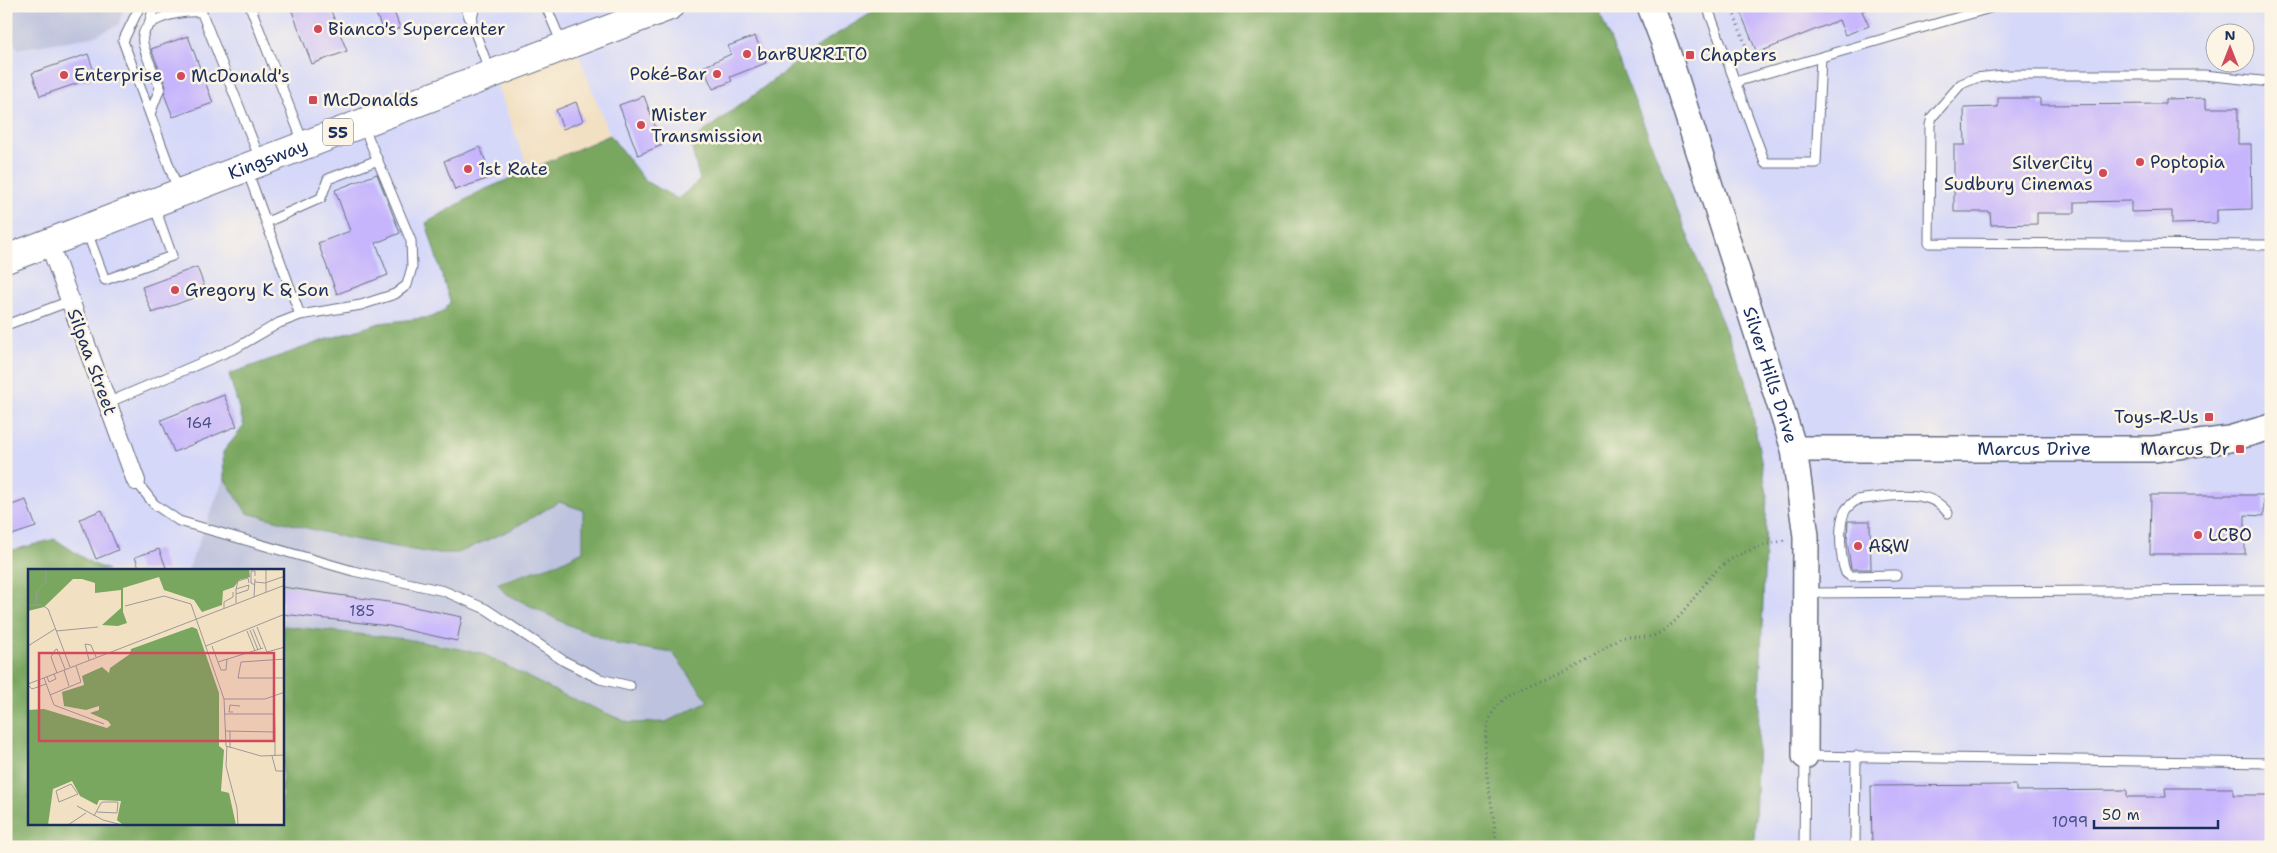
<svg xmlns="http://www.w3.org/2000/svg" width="2277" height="853" viewBox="0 0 2277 853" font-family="'Shantell Sans',sans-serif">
  <rect width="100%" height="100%" fill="#fcf5e5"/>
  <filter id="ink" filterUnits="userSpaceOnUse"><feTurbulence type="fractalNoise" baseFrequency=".02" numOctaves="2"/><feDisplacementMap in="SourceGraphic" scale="10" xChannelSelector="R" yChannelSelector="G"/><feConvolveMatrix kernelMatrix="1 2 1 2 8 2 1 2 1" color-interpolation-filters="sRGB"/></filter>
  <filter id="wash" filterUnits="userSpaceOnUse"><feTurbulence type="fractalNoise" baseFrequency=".0096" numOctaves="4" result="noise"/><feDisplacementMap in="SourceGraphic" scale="20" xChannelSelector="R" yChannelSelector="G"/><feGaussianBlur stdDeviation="1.12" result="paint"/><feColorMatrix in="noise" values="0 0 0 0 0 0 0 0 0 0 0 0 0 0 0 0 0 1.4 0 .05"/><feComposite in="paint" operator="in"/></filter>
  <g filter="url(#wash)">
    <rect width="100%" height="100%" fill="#f2e0c2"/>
    <path fill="#d5d8f9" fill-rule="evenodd" d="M125 6H883L827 40 690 141 700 180 678 199 645 181 610 135 573 42 492 72 529 171 479 192 426 223 450 302 444 311 432 317 380 323 322 341 244 426 223 452 224 478 188 570H108L91 563 55 539 6 552V30L18 49 93 37 118 25Z
      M1597 6H2271V847H1754L1767 493 1686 231ZM2214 32H2244V62H2214Z"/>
    <path fill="#bdc3de" d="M6 6H125L118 25 93 37 18 49 6 30Z
      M224 478 247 513 347 538 430 553H458L510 530 559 502 584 510 583 551 559 563 498 582 564 623 616 644 673 653 708 701 666 722 629 723 559 693 283 626 282 570H188Z"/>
    <path fill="#7aa760" stroke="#4a6b5f" d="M883 6H1597L1748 388 1767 494 1754 847H6V552L55 539 91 563 108 570H29V824H282L283 626 405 639 481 653 559 693 629 723 666 722 708 701 673 653 616 644 564 623 505 593 498 583 559 563 583 551V510L559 502 510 530 458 553H430L347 538 247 513 224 478 223 452 244 426 229 374 322 341 380 323 432 317 444 311 450 302 426 223 479 192 610 135 645 181 678 199 700 180 690 142 827 40Z"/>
    <g id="blocks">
      <path fill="#c6b5fd" d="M290 6H329L347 51 312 64Z
        M373 6H392L400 28 384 34Z
        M1738 6H1872V7L1862 11 1869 26 1845 35 1839 20 1757 53Z
        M188 36 213 103 173 117 164 94 166 86 151 49Z
        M755 36 766 63 730 77 732 81 713 89 703 67 731 54 728 46Z
        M88 54 96 77 40 96 32 73Z
        M644 96 662 145 638 155 619 105Z
        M1998 98H2040V105L2165 104V99L2206 98V108H2238V144H2251L2252 209 2217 210V223L2172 224V211L2131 212V201L2075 202V213H2037V224L1991 225 1990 212H1954V145H1965L1964 108 1998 107Z
        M576 102 583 121 563 129 556 110Z
        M480 147 492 177 455 190 444 161Z
        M377 174 400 233 376 243 388 275 337 294 318 243 350 231 335 190Z
        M197 267 207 293 152 313 142 287Z
        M224 395 237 426 174 452 161 420Z
        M2151 495H2264V516L2245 515V554H2150Z
        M26 500 36 527 6 537V507Z
        M102 510 118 550 96 559 80 519Z
        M1848 521H1870L1871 569H1851L1847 541Z
        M159 549 167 570H140L135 557Z
        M282 587 395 603 462 617 457 641 389 626 282 614Z
        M2016 785V791L2127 790V797H2166L2165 788H2233V795H2268L2269 847H1872L1871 786Z"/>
    </g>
  </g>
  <g filter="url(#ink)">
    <use href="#blocks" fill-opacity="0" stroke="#666d81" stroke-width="1"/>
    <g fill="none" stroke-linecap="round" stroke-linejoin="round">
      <defs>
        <path id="lane" d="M140 6 123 41 178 190
          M199 6 260 159
          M250 6 303 142
          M465 6 490 72
          M546 6 562 44
          M1707 6 1765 163H1816L1821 57
          M471 23 475 6
          M148 27 153 10 158 6
          M1735 82 1997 6
          M2271 82 2204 75H2003L1976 78 1961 84 1932 117 1930 125 1929 243 2271 245
          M150 114 160 88C155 74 146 58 143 43 138 16 184 11 202 12
          M247 170 300 315
          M267 222 321 198 328 179 378 160
          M87 232 105 280 172 256 154 205
          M6 325 70 301
          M107 403 236 348 279 323 300 315 361 305 395 294 407 285 412 267 411 241 363 125
          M136 481 154 504 179 521 353 571 444 591 486 609 564 661 600 679 630 686
          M1896 575 1850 576 1846 573C1840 559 1838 524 1845 511 1848 506 1852 503 1857 500 1886 497 1929 486 1948 513
          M1807 593 2271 590
          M1804 847 1805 756 2271 763
          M1855 847 1856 756"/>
        <path id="street" d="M49 243 136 481"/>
        <g id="secondary">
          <path id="s1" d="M1650 6 1666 48 1794 449 1806 536 1805 756"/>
          <path id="s2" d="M1794 449H2154L2229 439 2271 427"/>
        </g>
        <g id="primary">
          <path id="s3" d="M6 259 670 6"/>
        </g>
      </defs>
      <use href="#lane" stroke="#666d81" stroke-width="11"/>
      <use href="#street" stroke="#666d81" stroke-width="20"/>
      <use href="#secondary" stroke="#666d81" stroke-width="28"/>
      <use href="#primary" stroke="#666d81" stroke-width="30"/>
      <path stroke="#666d81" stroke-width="3" stroke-dasharray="1 4" stroke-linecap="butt" d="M1731 6 1750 57
        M1496 847C1496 807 1474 747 1493 712 1511 681 1548 682 1577 666 1592 659 1604 647 1618 639 1629 634 1645 640 1655 635 1683 622 1695 592 1715 572 1735 552 1760 546 1786 540"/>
      <use href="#lane" stroke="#fff" stroke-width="9"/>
      <use href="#street" stroke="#fff" stroke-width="18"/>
      <use href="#secondary" stroke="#fff" stroke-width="25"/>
      <use href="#primary" stroke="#fff" stroke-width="28"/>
    </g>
  </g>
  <g fill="#d1495b" stroke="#fcf5e5" stroke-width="2">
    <circle cx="318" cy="29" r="5"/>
    <circle cx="747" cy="54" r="5"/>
    <rect x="1685" y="50" width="10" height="10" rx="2.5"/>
    <circle cx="717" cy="74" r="5"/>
    <circle cx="64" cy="75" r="5"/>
    <circle cx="181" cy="76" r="5"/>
    <rect x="308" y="95" width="10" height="10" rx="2.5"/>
    <circle cx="641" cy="125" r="5"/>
    <circle cx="2140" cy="162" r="5"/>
    <circle cx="468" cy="169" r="5"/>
    <circle cx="2103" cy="173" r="5"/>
    <circle cx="175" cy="290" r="5"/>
    <rect x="2204" y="412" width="10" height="10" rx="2.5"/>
    <rect x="2235" y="444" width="10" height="10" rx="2.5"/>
    <circle cx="2198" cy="535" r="5"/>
    <circle cx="1858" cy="546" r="5"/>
  </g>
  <g text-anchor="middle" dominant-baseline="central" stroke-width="5" stroke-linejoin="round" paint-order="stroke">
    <g font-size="15" fill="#465086">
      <text x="199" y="423">164</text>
      <text x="362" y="611">185</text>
      <text x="2070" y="822">1099</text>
    </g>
    <rect fill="#fcf5e5" stroke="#5e6a86" stroke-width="1" x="323" y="118.5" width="30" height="27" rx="4"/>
    <g font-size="16" font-weight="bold" fill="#1b2f5e">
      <text x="338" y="132">55</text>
    </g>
    <g font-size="18" fill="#1b2f5e" stroke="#fcf5e5" text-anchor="start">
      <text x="328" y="29">Bianco's Supercenter</text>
      <text x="757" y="54">barBURRITO</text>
      <text x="1700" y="55">Chapters</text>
      <text x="707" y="74" text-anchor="end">Poké-Bar</text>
      <text x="74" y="75">Enterprise</text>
      <text x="191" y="76">McDonald's</text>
      <text x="323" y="100">McDonalds</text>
      <text x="651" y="115">Mister<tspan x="651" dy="21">Transmission</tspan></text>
      <text x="2150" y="162">Poptopia</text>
      <text x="2093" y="163" text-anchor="end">SilverCity<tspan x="2093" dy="21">Sudbury Cinemas</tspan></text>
      <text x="478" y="169">1st Rate</text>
      <text x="185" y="290">Gregory K &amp; Son</text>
      <text x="2199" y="417" text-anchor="end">Toys-R-Us</text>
      <text x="2230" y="449" text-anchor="end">Marcus Dr</text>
      <text x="2208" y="535">LCBO</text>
      <text x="1868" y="546">A&amp;W</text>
    </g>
    <g font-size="18" fill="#1b2f5e" stroke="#fcf5e5">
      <text stroke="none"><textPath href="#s3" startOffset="280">Kingsway</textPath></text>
      <text transform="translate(92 362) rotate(70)">Silpaa Street</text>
      <text stroke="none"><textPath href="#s1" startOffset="388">Silver Hills Drive</textPath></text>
      <text stroke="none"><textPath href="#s2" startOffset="240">Marcus Drive</textPath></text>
    </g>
  </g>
  <g transform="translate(28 569)">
    <rect width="256" height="256" fill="#f2e0c2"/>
    <path d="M0 0H221L222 8 211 11 206 18 195 22 194 36 174 43 166 31 136 21 131 8 95 19V43L99 54 90 57 74 56 93 39V21L67 24V14L54 10H45L16 38 0 42ZM164 58 169 60 191 124V177L196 181 193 222 201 224 208 256H95L89 251 93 232 71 231 69 236 52 227 44 212 25 220 20 256H0V141L16 140 79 159 83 156 80 152 62 144 71 141V137L58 141 36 137 34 123 56 116 54 107 74 98 81 104 82 99 102 85 103 80Z" fill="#7aa760"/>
    <path fill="none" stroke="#9c999a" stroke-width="1" d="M238 0V23M227 7V2H223V14L227 16M227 13 237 14 257 7M208 20 210 12 220 9 221 14M208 25 220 21 221 16 208 20V34M226 28 227 10M8 35 9 22 18 13V0M0 36H14L20 40 42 98M97 37 136 27 163 35 196 130 198 177 233 187 257 186M196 40V33L205 28V23M229 58 239 83 257 78M225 60 233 80M222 61 230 81M28 62 70 58M219 62 227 82M0 77 27 60M178 77 257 45M184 77 193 101H198L199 90M257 90 213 93 210 109H257M61 91 57 75 63 76 68 88M190 93 235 79M36 101 41 117M29 104 23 88 27 81 29 80 37 100M19 108 21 113 28 110 26 105M16 109 26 136 76 155M0 115 257 16M0 116 4 120 18 115M22 126 53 113 48 97M196 130H237L257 123M205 143H201L202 136 212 137M197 145H247M197 162 247 163 246 128M247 163V187M199 177 198 197 209 239 210 256M202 179V162M244 187 248 202H257M43 215 50 225 31 233 28 222ZM49 237 75 251 94 256M66 247 73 234 75 233H90L89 244 69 243M40 256 58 244"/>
    <path fill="#d1495b" fill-opacity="0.15" stroke="#d1495b" stroke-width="2.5" d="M11 84H246V172H11Z"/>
    <rect width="256" height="256" fill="none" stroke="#1b2f5e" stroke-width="2.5"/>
  </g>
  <rect width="2277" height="853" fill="none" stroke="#fcf5e5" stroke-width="25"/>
  <g transform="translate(2230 48)"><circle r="24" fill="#fcf5e5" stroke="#a2a6af"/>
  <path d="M0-4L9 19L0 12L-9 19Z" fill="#d1495b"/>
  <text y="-8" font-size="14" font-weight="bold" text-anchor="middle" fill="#1b2f5e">N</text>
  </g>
  <path d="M2094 820v8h124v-8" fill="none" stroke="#1b2f5e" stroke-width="2.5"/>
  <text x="2102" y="820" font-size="15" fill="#1b2f5e" stroke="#fcf5e5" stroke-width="4" paint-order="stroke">50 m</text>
</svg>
